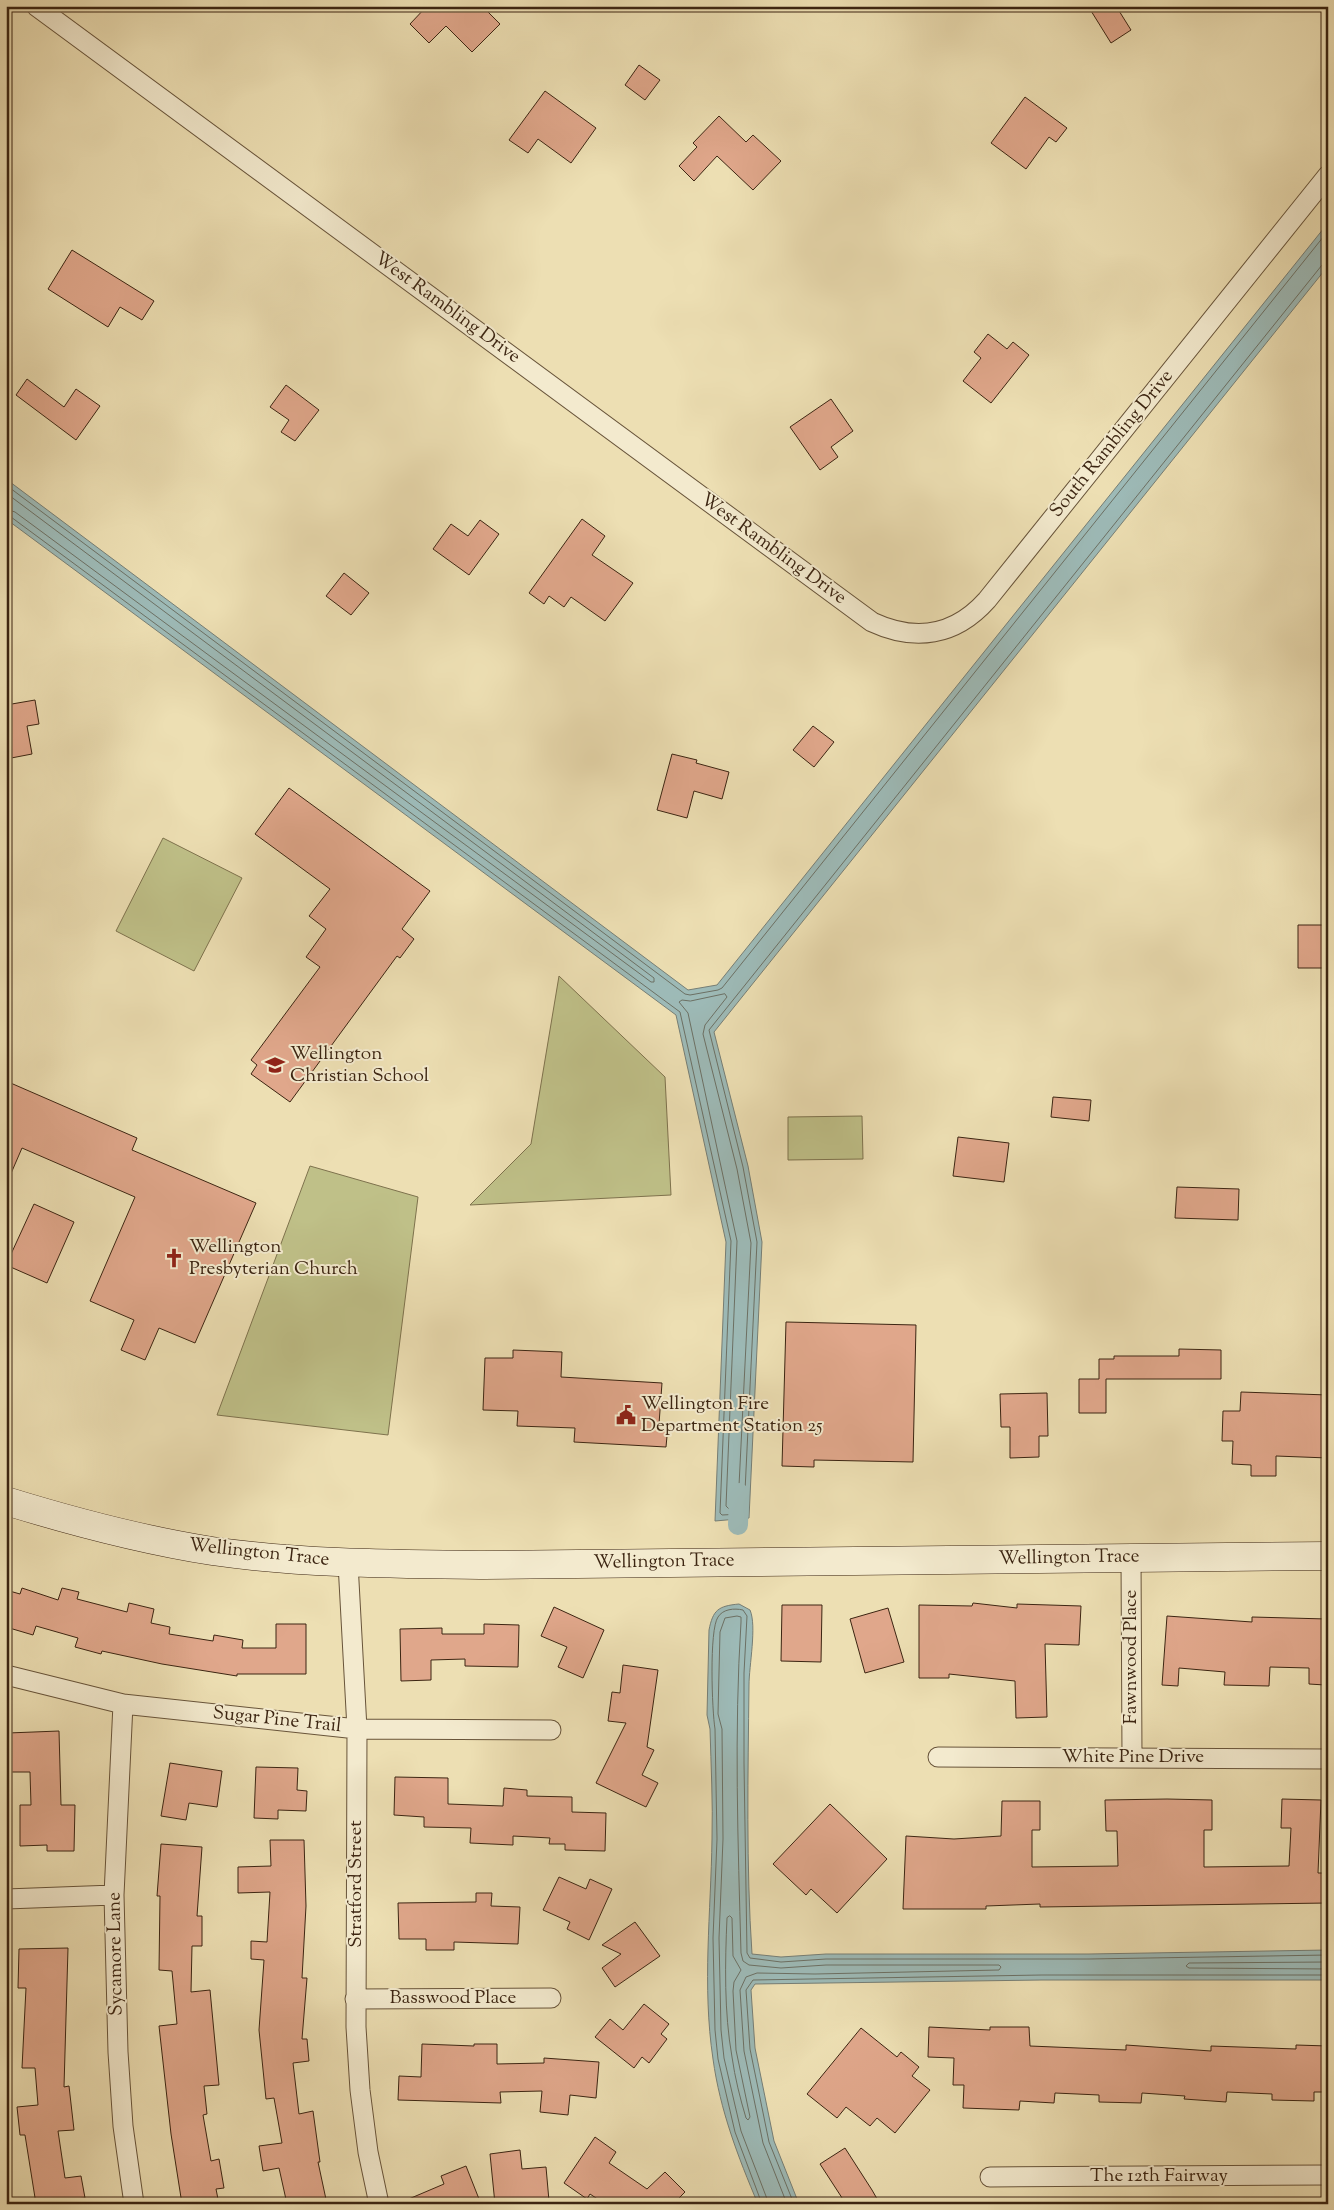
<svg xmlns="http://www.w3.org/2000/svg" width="1334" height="2210" viewBox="0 0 1334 2210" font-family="'Sorts Mill Goudy',serif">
  <rect width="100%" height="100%" fill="#eddfb3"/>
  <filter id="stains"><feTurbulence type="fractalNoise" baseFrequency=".004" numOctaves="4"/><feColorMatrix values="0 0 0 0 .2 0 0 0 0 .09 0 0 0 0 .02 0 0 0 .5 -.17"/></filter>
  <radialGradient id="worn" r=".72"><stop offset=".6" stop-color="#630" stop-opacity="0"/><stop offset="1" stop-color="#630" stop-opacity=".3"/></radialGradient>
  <path fill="#bfc088" stroke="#7e724d" d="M163 838 242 878 194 971 116 931Z
    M559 976 665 1077 671 1195 470 1205 531 1144Z
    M862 1116 863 1159 788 1160V1117Z
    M310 1166 418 1197 388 1435 217 1415Z"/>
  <path fill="#9dbab7" stroke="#767e75" d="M1328 223V266L714 1032 748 1166 762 1242 749 1518 715 1521 726 1242 676 1015 6 519V479L688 990 717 985Z
    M739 1604 750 1610C757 1626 749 1666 749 1685 748 1774 746 1865 752 1954L781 1957 826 1954H1089L1328 1950V1980H1042L755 1984 751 1990 755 2048 774 2141 799 2204H758C738 2157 720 2110 713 2059 702 1986 711 1912 712 1839 713 1802 711 1766 710 1729L707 1715 709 1630C713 1610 718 1606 739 1604Z"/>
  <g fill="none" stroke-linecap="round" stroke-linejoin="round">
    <path stroke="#6c7064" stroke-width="1" d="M6 485 685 994 690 995 718 990 722 988 1328 231
      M6 493 654 978V982H651L15 512 6 509
      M6 515 11 517 680 1012 731 1241 720 1513 722 1515 742 1514 744 1512 757 1242 743 1167 709 1030 1322 265 1328 263
      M725 994 727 997 705 1025 703 1034 737 1169 751 1243 738 1506 736 1508 729 1509 726 1506 737 1241 688 1013 679 1002 682 1000 690 1001Z
      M730 1916 732 1918 733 1956 741 1970 734 1982 733 1991 736 2050 750 2117 748 2120 746 2118C740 2098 735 2078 732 2057 724 2012 725 1963 727 1918Z
      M1328 1962 1189 1963 1186 1966 1189 1968 1328 1969
      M762 2204 735 2132 718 2059 715 2030 713 1938 717 1839 715 1729C712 1711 709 1630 718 1617 723 1609 734 1608 743 1610L747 1616 744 1673V1763L747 1953 750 1958 781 1962 826 1959H1089L1328 1955
      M769 2204 741 2131 724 2058 721 2030 719 1938 723 1839 722 1729 718 1714 719 1672 720 1632 725 1618 737 1616 741 1617V1622C734 1732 738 1843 741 1953L743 1961 749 1965 781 1968 826 1965H999L1001 1967 999 1970 815 1974 757 1973 746 1977 740 1990 744 2051 763 2143 787 2204
      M794 2204 769 2142 750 2049 746 1990 753 1980 1042 1975H1328"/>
    <path stroke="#9dbab7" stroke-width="20" d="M738 1525 739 1493"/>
  </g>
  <path fill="#e0a78b" stroke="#3c2512" d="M427 6H482L500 24 472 52 446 26 429 43 410 24Z
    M1088 6H1116L1131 30 1111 43Z
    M639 65 660 80 645 100 625 85Z
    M545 91 596 128 571 163 538 139 528 153 509 140Z
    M1025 97 1067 128 1056 142 1049 137 1026 169 991 143Z
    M719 116 746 142 753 135 781 161 753 190 717 156 694 181 679 166 697 147 693 143Z
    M72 250 154 301 142 320 120 307 108 327 48 289Z
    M988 334 1007 349 1013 342 1029 355 991 403 963 381 981 358 974 352Z
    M27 379 64 407 76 389 100 406 76 440 16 395Z
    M286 385 319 410 295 441 281 432 289 420 270 407Z
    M831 399 853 431 831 447 838 457 820 470 790 427Z
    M582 519 605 536 592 555 633 583 605 621 571 597 564 607 549 596 544 604 529 593Z
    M480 520 499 534 469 575 433 549 451 524 468 536Z
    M344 573 369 593 351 615 326 596Z
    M35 700 39 724 27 726 32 754 6 759V705Z
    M813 726 834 742 814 767 793 750Z
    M672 754 697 760 696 763 729 772 722 799 694 791 687 818 657 810Z
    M289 788 430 891 402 929 414 939 400 958 397 956 290 1102 251 1074 257 1065 251 1060 320 967 306 957 326 929 309 916 330 889 255 834Z
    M1298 925H1328V968H1298Z
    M6 1081 137 1138 132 1150 256 1203 195 1343 159 1328 145 1360 121 1350 134 1320 90 1301 135 1197 22 1148 6 1185Z
    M1053 1097 1091 1100 1089 1121 1051 1117Z
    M958 1137 1009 1143 1004 1182 953 1176Z
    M1177 1187 1239 1189 1238 1220 1175 1218Z
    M34 1204 74 1222 47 1283 6 1265Z
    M786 1322 916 1325 913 1462 814 1460V1467L782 1466Z
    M1179 1349 1221 1350V1379H1106V1413H1079V1379H1099V1359H1114V1356H1179Z
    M513 1350 562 1352 561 1377 662 1383 659 1424 668 1425 666 1447 574 1442 575 1428 517 1426 518 1411 483 1410 485 1358H513Z
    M1241 1392 1328 1395V1458L1276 1456V1476H1251V1465L1232 1464 1233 1441H1222L1223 1411H1240Z
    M1047 1393 1048 1436H1039V1457L1010 1458V1427H1001L1000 1394Z
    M22 1588 58 1600 62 1588 79 1592 77 1599 127 1612 129 1603 154 1609 151 1623 170 1627 169 1634 213 1641 214 1635 243 1640 242 1648H276V1624H306V1674H237V1676L162 1664 102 1651 101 1654 75 1647 78 1638 36 1626 33 1635 6 1627V1590L20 1594Z
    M973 1603 1017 1608V1604L1081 1606 1079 1645 1045 1644 1047 1717 1016 1718 1015 1681 949 1674V1678H919V1605L972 1606Z
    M782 1605H822L821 1662 781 1661Z
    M554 1607 604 1630 583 1678 558 1667 567 1647 541 1636Z
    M888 1608 904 1662 865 1673 850 1619Z
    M1167 1616 1252 1622V1617L1327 1619 1325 1685 1309 1684V1668L1270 1667 1269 1686 1224 1685 1225 1672 1179 1668 1178 1686 1162 1685Z
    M484 1624 519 1625 518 1667 465 1666V1659L431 1660V1680L401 1681 400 1629 442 1628V1634H484Z
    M623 1665 658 1670 647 1747 654 1750 642 1775 658 1783 646 1807 596 1783 626 1723 608 1721 612 1692 620 1693Z
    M59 1731 61 1805H75L74 1851H47V1845L20 1846V1805H31L30 1772H9L8 1733Z
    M170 1763 222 1771 217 1807 189 1803 186 1820 161 1816Z
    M256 1767 298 1768 297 1790 307 1791 306 1811 278 1810V1819L254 1818Z
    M395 1777 448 1778V1804L503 1806 504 1788 527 1790V1796L572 1797V1812L606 1813 605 1851 565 1850V1844H549L550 1838 513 1836V1845L470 1843 471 1828 424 1827V1817L394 1815Z
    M1282 1799 1321 1800 1318 1873H1328V1903L1040 1907V1904L986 1906V1909H903L906 1836 954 1839 1001 1836 1002 1801H1040V1830H1032V1867L1118 1866 1117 1831H1106L1105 1800 1167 1799 1212 1800V1830H1204V1867L1289 1866 1291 1828H1281Z
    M830 1804 887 1859 837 1913 811 1889 806 1895 773 1864Z
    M270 1840H304L306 1906 302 1978H307L302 2039H307L309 2061 293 2063 299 2114 313 2111 320 2162H318L327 2204H287L279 2168 263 2171 259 2146 282 2143 274 2098 266 2099 259 2030 264 1960 251 1959V1941L267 1942 270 1892 238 1893V1867L271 1866Z
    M161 1844 202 1847 197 1916H202V1946H192L191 1992 210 1990 219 2085 204 2086 207 2114 203 2115 211 2161 219 2159 224 2188 216 2189 219 2204H182L171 2134 159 2026 177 2024 172 1971 159 1970 160 1896H157Z
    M559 1877 586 1889 590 1879 612 1889 589 1940 567 1929 570 1922 543 1910Z
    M476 1893H492L491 1906 520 1907 518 1944 454 1942V1950H426V1939H399L398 1903 476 1902Z
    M635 1922 660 1956 615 1987 602 1968 621 1954 602 1945Z
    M68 1948 64 2087 69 2086 74 2130 58 2131 65 2178 81 2176 85 2198 36 2204 25 2135H20L17 2107 38 2105 35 2068H22L26 1988H18L19 1949Z
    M644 2004 669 2024 661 2034 667 2039 649 2063 642 2057 634 2068 595 2037 610 2019 623 2030Z
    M929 2027 990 2030V2027H1029L1030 2046 1126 2050V2045L1211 2051V2046L1296 2049V2045L1328 2046V2092H1314V2101L1272 2100V2094L1227 2092 1226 2102 1184 2099 1185 2096 1142 2093 1141 2103 1099 2102V2095L1055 2093 1054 2103 1020 2101 1019 2110 963 2108 964 2085H953L954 2058 928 2057Z
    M861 2028 897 2057 901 2052 919 2067 912 2076 930 2090 895 2133 877 2118 870 2126 846 2107 837 2118 807 2094Z
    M422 2044 474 2046V2044H497V2064L544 2063V2058L599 2062 596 2098 570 2095 568 2115 540 2112 542 2091 500 2092 501 2103 398 2100 399 2076 421 2077Z
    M595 2137 616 2152 609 2163 647 2189 665 2172 685 2192 673 2204H605L590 2194 587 2199 564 2183Z
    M845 2148 872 2190 880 2204H846L820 2164Z
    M520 2150 522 2169 546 2167 549 2201 495 2204 490 2154Z
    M466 2166 481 2204H397L444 2184 441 2176Z"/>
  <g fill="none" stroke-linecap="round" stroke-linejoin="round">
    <defs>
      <path id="street" d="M36 6 872 622C915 642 955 636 987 600L1328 175
        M1131 1557 1132 1757
        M348 1563 357 1729 356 2027 360 2090 368 2152 379 2204
        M6 1675 123 1704 357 1729 551 1730
        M123 1704 114 1895 118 2052 123 2126 134 2204
        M938 1757 1328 1759
        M6 1899 114 1895
        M355 1999 551 1998
        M990 2177 1328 2175"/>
      <path id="secondary" d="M6 1501C74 1522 142 1540 212 1551 302 1564 393 1564 484 1565L1328 1556"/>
    </defs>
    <use href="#street" stroke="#68543a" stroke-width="21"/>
    <use href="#secondary" stroke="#3c2512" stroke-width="29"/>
    <use href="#street" stroke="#f3eace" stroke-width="19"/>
    <use href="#secondary" stroke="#f3eace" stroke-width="28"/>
  </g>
  <defs>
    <symbol id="school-bare" viewBox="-9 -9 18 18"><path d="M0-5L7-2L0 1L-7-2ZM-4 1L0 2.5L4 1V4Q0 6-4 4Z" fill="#8f2418" stroke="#f3eace" stroke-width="2.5" paint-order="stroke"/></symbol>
    <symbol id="church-bare" viewBox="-9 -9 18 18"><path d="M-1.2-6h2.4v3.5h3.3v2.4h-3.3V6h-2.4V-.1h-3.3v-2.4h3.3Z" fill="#8f2418" stroke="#f3eace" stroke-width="2.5" paint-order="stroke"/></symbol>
    <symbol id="civic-bare" viewBox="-9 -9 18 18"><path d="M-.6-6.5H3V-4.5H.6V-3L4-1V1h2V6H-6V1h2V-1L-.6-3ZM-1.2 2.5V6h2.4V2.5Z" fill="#8f2418" stroke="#f3eace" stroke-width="2.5" paint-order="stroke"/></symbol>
  </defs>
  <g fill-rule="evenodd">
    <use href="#school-bare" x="261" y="1051" width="28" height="28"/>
    <use href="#church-bare" x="160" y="1244" width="28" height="28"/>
    <use href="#civic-bare" x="612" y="1401" width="28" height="28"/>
  </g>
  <g text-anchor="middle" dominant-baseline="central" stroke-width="4" stroke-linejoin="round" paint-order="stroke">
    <g font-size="19" fill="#3c2512" stroke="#f3eace">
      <text transform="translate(447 308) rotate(36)">West Rambling Drive</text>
      <text transform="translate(1112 444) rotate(-51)">South Rambling Drive</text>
      <text transform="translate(773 549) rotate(36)">West Rambling Drive</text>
      <text transform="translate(259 1553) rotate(6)">Wellington Trace</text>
      <text transform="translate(1069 1558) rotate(-1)">Wellington Trace</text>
      <text transform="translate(664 1562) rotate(-1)">Wellington Trace</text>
      <text transform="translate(1131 1657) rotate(-90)">Fawnwood Place</text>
      <text transform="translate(277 1720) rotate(6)">Sugar Pine Trail</text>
      <text x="1133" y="1757">White Pine Drive</text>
      <text transform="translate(356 1884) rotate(-90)">Stratford Street</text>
      <text transform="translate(116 1954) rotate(-91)">Sycamore Lane</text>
      <text x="453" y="1998">Basswood Place</text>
      <text x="1159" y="2176">The 12th Fairway</text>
    </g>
    <g font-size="19" fill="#3c2512" stroke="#f3eace" text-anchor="start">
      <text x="290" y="1054">Wellington<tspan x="290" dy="22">Christian School</tspan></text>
      <text x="189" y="1247">Wellington<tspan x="189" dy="22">Presbyterian Church</tspan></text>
      <text x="641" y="1404">Wellington Fire<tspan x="641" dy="22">Department Station 25</tspan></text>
    </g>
  </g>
  <rect width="1334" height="2210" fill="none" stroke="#eddfb3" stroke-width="25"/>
  <rect x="8" y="8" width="1319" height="2195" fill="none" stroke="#3c2512" stroke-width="2.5"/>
  <rect x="12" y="12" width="1309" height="2185" fill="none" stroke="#3c2512"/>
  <rect width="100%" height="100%" filter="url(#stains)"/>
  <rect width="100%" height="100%" fill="url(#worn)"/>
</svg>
